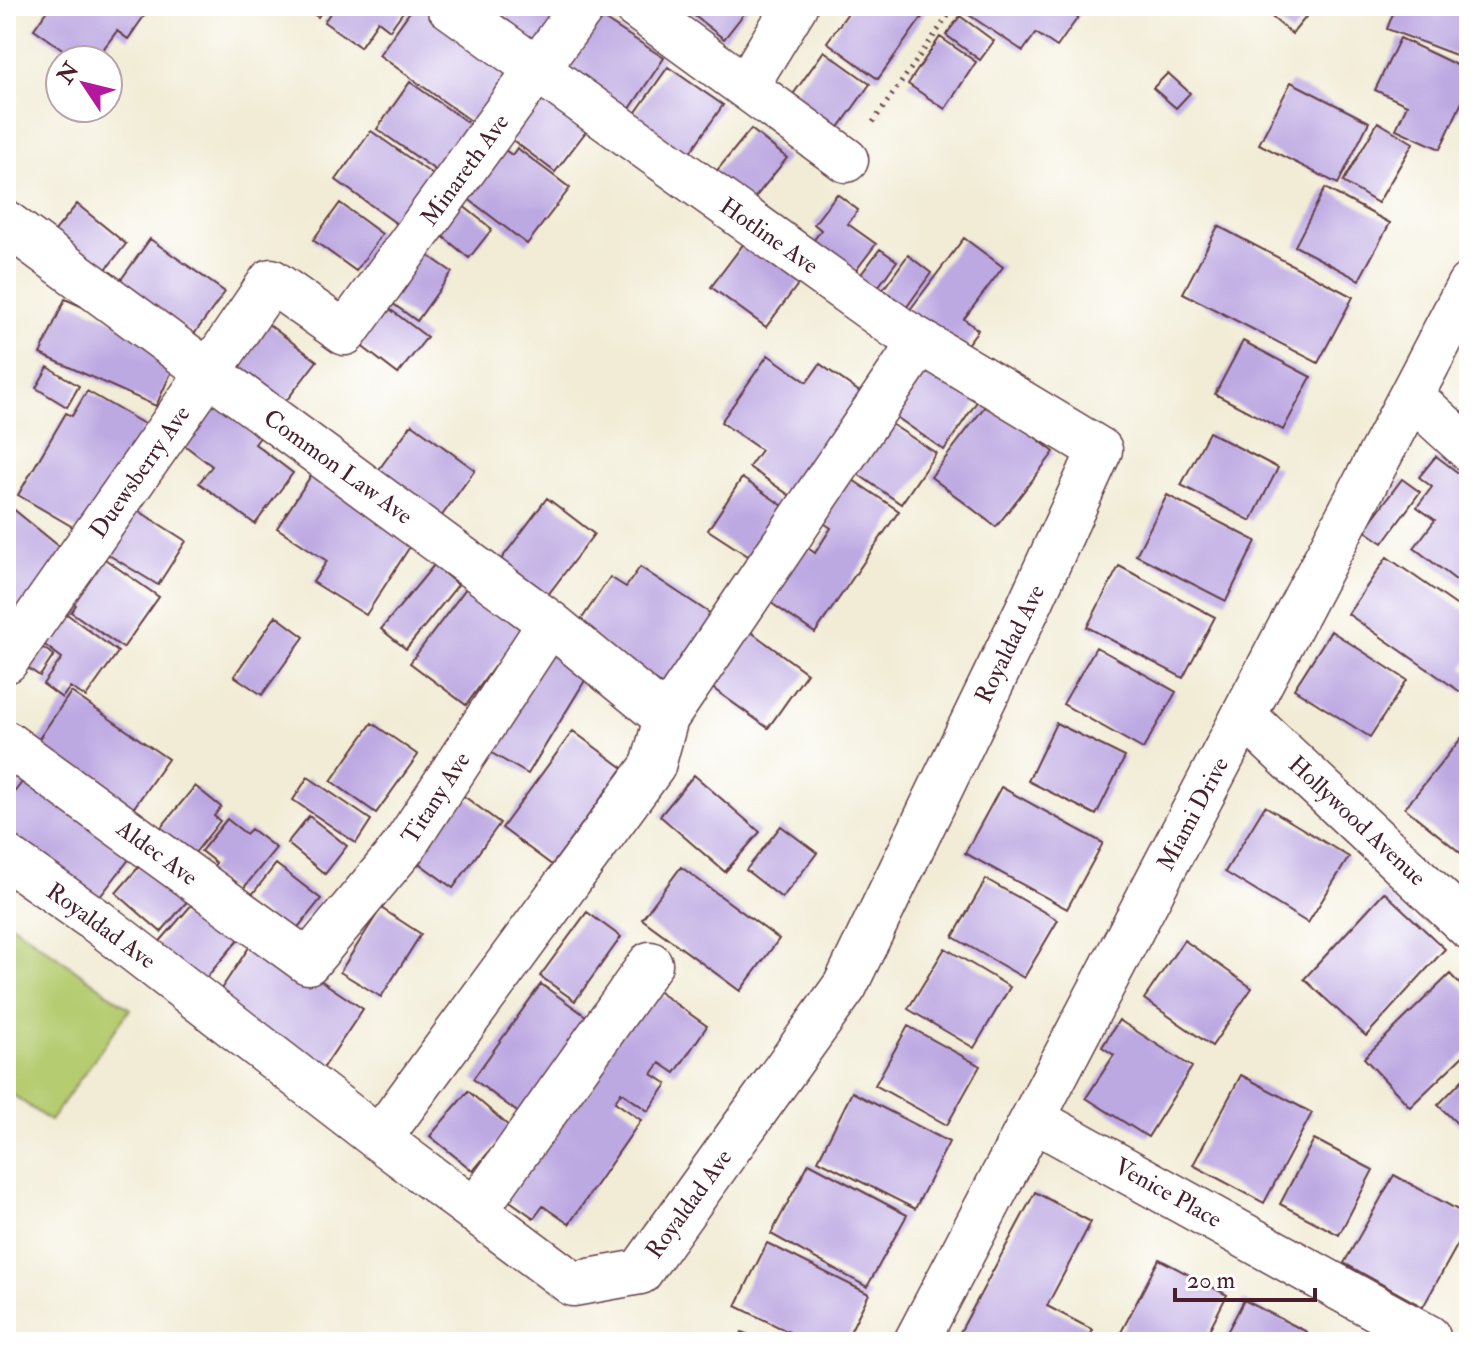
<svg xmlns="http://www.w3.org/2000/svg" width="1475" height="1348" viewBox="0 0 1475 1348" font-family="'IM FELL Double Pica',serif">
  <rect width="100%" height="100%" fill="#fff"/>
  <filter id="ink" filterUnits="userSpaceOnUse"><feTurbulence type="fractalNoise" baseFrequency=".0125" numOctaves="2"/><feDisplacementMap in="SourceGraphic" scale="16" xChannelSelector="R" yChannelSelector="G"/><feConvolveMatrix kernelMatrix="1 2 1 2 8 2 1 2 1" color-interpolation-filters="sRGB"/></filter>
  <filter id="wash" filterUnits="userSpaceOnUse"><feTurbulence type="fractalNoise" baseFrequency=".006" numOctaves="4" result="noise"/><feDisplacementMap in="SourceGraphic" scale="32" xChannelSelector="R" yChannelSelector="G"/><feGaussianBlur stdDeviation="1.8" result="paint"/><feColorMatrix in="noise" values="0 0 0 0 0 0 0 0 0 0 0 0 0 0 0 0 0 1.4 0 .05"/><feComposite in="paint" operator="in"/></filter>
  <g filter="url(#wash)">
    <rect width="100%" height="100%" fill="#f2ecd6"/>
    <path fill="#b5cc71" stroke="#80764e" stroke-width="2" d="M6 920 130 1009 50 1121 6 1090Z"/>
    <g id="blocks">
      <path fill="#bda9e2" d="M50 6H151L128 39 117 31 95 60H78L34 29Z
        M301 6H325L318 17Z
        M335 6H407L390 30 378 21 360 47 324 22Z
        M414 6H422L518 76 481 128 379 55Z
        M463 6H570L533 58Z
        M682 6H750L724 39Z
        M853 6H930L878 79 827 42Z
        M962 6H1086L1057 47 1036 33 1023 51 960 9Z
        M1259 6H1315L1292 34Z
        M1396 6H1469V60L1387 29Z
        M593 12 664 58 623 119 552 72Z
        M960 16 994 41 980 60 946 35Z
        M940 37 976 62 945 109 908 84Z
        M1400 38 1469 71V87L1440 149 1396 129 1407 105 1375 90Z
        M824 51 870 84 835 133 789 100Z
        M668 67 723 105 684 161 629 122Z
        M1168 73 1190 93 1176 108 1153 88Z
        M410 82 474 127 441 174 377 129Z
        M1291 82 1369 122 1338 184 1259 144Z
        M534 89 588 129 555 172 502 132Z
        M1378 122 1413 143 1378 203 1343 182Z
        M751 129 787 158 745 210 709 180Z
        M371 131 436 177 400 226 336 180Z
        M495 143 512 155 517 148 570 188 527 244 458 191Z
        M1325 188 1390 223 1359 280 1295 246Z
        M837 194 858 210 848 224 876 244 850 278 809 247 821 230 814 224Z
        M457 201 492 229 469 258 434 229Z
        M340 203 382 234 356 271 313 240Z
        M77 204 126 244 99 278 49 238Z
        M1218 226 1353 297 1318 363 1183 293Z
        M748 238 802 279 766 327 711 287Z
        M964 238 1003 267 964 319 978 330 956 359 903 319Z
        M150 239 225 292 194 334 120 281Z
        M419 249 452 272 417 321 385 298Z
        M880 249 897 261 870 298 853 285Z
        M908 255 931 273 901 315 877 298Z
        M65 299 181 351 156 406 40 354Z
        M379 301 427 337 398 374 351 338Z
        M260 318 317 361 279 410 223 368Z
        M1243 341 1311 377 1283 430 1215 394Z
        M768 355 807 382 820 364 871 400 799 502 749 467 761 450 721 422Z
        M930 366 978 400 944 450 895 416Z
        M48 367 79 386 67 407 36 388Z
        M212 388 267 428 255 444 293 473 255 524 199 483 212 466 175 438Z
        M87 391 146 425 83 533 18 495 66 413 72 416Z
        M989 401 1054 452 996 527 931 477Z
        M885 420 936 453 901 504 852 470Z
        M412 424 475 470 435 525 372 479Z
        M1209 432 1278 468 1251 521 1181 485Z
        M1436 456 1469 481V590L1414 548 1435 520 1417 507 1432 487 1419 477Z
        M316 468 418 534 366 615 313 582 327 561 277 528Z
        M841 472 899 511 815 633 758 594 795 539 815 553 831 528 812 515Z
        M742 478 795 514 762 565 708 530Z
        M1402 479 1420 492 1383 543 1364 530Z
        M1167 495 1256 541 1226 601 1136 555Z
        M547 498 594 534 544 600 497 565Z
        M123 501 186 541 158 585 94 546Z
        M12 508 66 552 6 627V516Z
        M92 550 159 597 123 648 71 612 76 605 61 594Z
        M1387 557 1469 614V659L1463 668 1469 673V684L1462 693 1348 614Z
        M434 565 458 585 406 649 381 629Z
        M1119 566 1215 617 1183 678 1087 627Z
        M640 567 720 620 671 691 577 626 610 577 626 587Z
        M473 579 528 621 466 705 410 663Z
        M52 603 118 652 86 697 70 687 62 698 43 684 62 658 30 634Z
        M276 616 304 637 262 695 234 676Z
        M740 624 807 673 768 728 700 679Z
        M1331 631 1407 680 1370 737 1294 689Z
        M27 638 54 655 40 676 13 658Z
        M545 641 592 669 528 774 481 747Z
        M1096 647 1176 692 1143 749 1063 704Z
        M71 692 168 759 130 813 34 746Z
        M372 723 418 755 376 813 331 781Z
        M1056 723 1125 757 1096 815 1028 781Z
        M573 731 623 768 552 865 502 828Z
        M1467 731 1469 733V845L1462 854 1405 808Z
        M33 768 137 849 92 907 6 840V803Z
        M694 775 760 832 725 872 660 816Z
        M308 777 371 820 356 843 293 800Z
        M195 786 221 807 214 816 220 821 194 854 153 837Z
        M1001 787 1103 843 1067 909 965 853Z
        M453 788 500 823 453 888 405 853Z
        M1265 806 1349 857 1308 923 1225 872Z
        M309 816 347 846 325 874 287 843Z
        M227 819 246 834 251 829 276 848 238 895 209 872 216 863 201 851Z
        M781 826 817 853 782 898 746 870Z
        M150 854 195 892 161 932 116 893Z
        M276 864 321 899 291 936 247 901Z
        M681 867 779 939 740 991 642 919Z
        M986 879 1058 920 1024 978 953 937Z
        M1384 892 1445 949 1366 1036 1304 979Z
        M201 894 245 932 201 984 156 946Z
        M381 908 421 934 381 997 340 972Z
        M587 912 621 937 575 1001 540 976Z
        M256 937 363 1009 322 1070 215 998Z
        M1184 940 1252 988 1212 1046 1144 999Z
        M945 948 1010 987 974 1048 908 1009Z
        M1450 974 1469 994V1050L1410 1107 1364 1058Z
        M646 983 707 1026 675 1073 660 1063 652 1074 667 1084 648 1111 621 1092 615 1102 641 1120 569 1224 543 1206 534 1218 500 1194Z
        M541 984 590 1019 520 1114 473 1079Z
        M1119 1020 1192 1067 1148 1137 1086 1098 1114 1055 1102 1047Z
        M908 1026 980 1066 947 1125 875 1085Z
        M1469 1073V1135L1438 1105Z
        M1241 1075 1312 1113 1264 1203 1193 1165Z
        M468 1091 510 1127 473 1171 430 1136Z
        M852 1092 949 1142 915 1209 818 1160Z
        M1314 1139 1373 1170 1339 1235 1280 1204Z
        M809 1163 907 1215 867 1287 771 1234Z
        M1394 1175 1469 1216V1224L1423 1307 1344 1263Z
        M1035 1192 1091 1222 1047 1306 1093 1330 1087 1342H968L958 1336Z
        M767 1243 869 1294 845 1342H809L736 1306Z
        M1159 1259 1227 1295 1203 1342H1116Z
        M1244 1300 1307 1332 1301 1342H1222Z
        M742 1332 762 1342H737Z"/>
    </g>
  </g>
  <g filter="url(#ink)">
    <use href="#blocks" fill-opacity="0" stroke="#633e45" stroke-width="2"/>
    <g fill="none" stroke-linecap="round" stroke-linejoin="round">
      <defs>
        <path id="minor" d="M635 6 846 160
          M746 86 795 6
          M6 223 550 623 666 718
          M1411 396 1469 449
          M6 661 209 372 271 281 345 333 583 6
          M1244 716 1469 927
          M6 743 308 962 402 849 550 623
          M6 857 97 921 379 1139 573 1284 640 1272 845 986 1028 608 1100 450 898 328 449 6
          M1033 1119 1428 1337
          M379 1139 653 766 666 718 920 343
          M475 1211 650 964
          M916 1342 1469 285"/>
      </defs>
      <use href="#minor" stroke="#633e45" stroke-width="47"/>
      <path stroke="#633e45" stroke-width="5" stroke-dasharray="2 6" stroke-linecap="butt" d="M873 122 955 6"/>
      <use href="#minor" stroke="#fff" stroke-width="44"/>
    </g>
  </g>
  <g text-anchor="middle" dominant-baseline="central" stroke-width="6" stroke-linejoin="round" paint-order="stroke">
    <g font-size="24" fill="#4a1f2b" stroke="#fff">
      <text transform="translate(465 170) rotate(-54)">Minareth Ave</text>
      <text transform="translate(769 236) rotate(35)">Hotline Ave</text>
      <text transform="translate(338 467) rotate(36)">Common Law Ave</text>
      <text transform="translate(140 472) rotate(-55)">Duewsberry Ave</text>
      <text transform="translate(1010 644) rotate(-64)">Royaldad Ave</text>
      <text transform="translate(436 798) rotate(-57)">Titany Ave</text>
      <text transform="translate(1193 814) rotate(-62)">Miami Drive</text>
      <text transform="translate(1357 821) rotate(43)">Hollywood Avenue</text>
      <text transform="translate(157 853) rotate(36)">Aldec Ave</text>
      <text transform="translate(101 926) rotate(36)">Royaldad Ave</text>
      <text transform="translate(1168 1193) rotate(29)">Venice Place</text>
      <text transform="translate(689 1204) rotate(-54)">Royaldad Ave</text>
    </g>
  </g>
  <rect width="1475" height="1348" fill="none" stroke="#fff" stroke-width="32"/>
  <g transform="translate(84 84) rotate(305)"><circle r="38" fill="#ffffff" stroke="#b7a5aa" stroke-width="2"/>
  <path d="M0-6L14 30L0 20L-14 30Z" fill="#b5179e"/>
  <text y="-12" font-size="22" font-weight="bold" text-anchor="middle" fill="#4a1f2b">N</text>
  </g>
  <path d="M1175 1288v12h140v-12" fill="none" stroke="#4a1f2b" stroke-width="4"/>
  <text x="1187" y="1288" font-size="24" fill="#4a1f2b" stroke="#ffffff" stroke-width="6" paint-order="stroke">20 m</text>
</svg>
